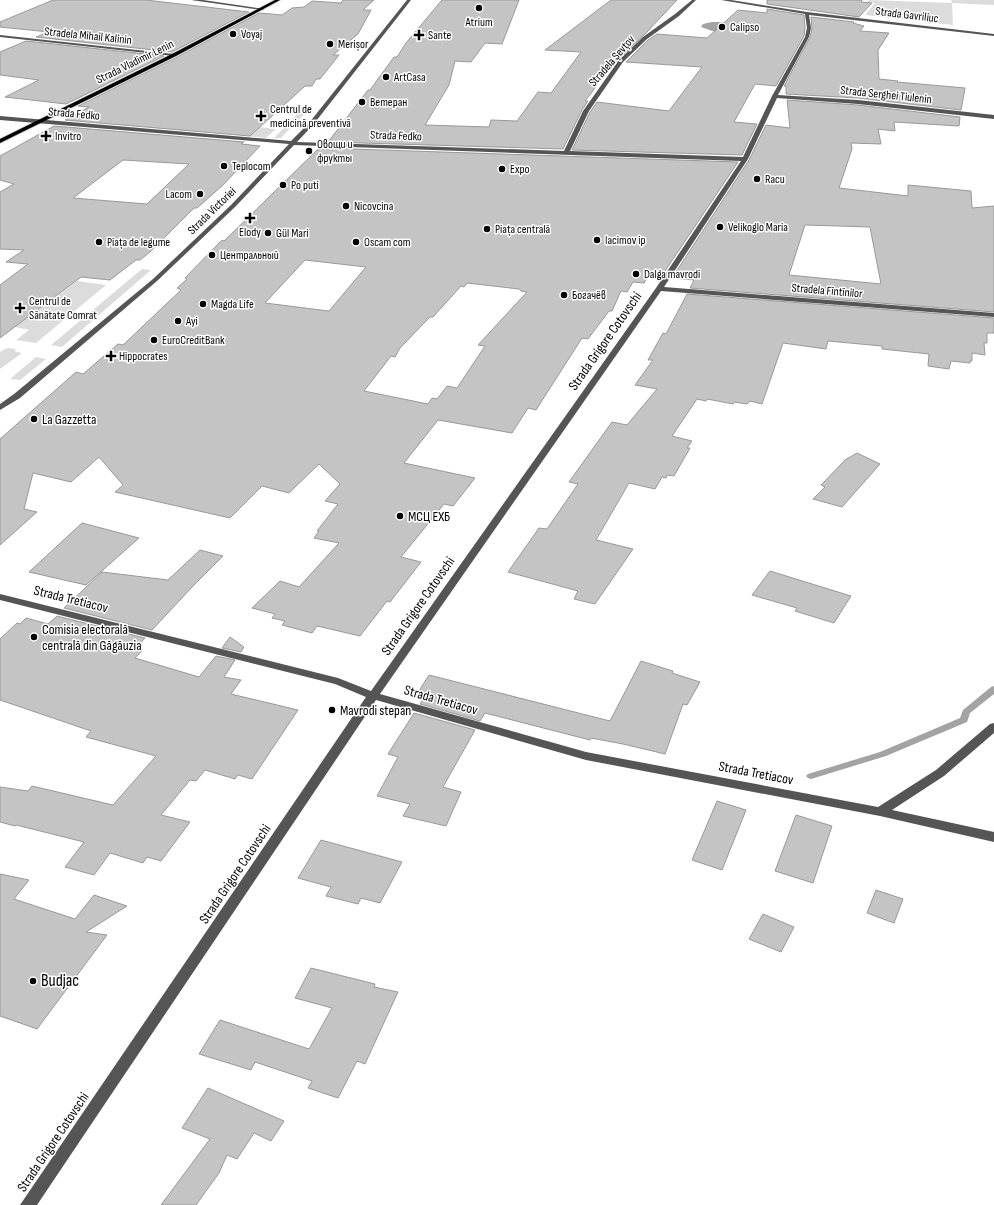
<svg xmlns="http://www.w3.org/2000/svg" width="994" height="1205" viewBox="0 0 994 1205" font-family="'Sofia Sans Condensed',sans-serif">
  <rect width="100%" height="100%" fill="#fff"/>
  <path fill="#dcdcdc" d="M869 0 952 3 951 0H994V5L952 3 953 25 865 15 875 3 867 2Z
    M303 108 309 109 281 138H274Z
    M260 127 276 129 266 138 245 136C250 132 255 132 260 127Z
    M142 269 151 270 62 347 51 345Z
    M77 281 106 285 36 343 16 340 29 330 15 327Z
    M9 348 16 349 14 351 22 353 0 369V352L5 349Z
    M36 357 46 359 20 380 10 379Z"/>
  <path fill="#a3a3a3" d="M712 22H732L715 32 701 27 703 24Z"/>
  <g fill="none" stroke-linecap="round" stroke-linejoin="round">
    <path fill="#a3a3a3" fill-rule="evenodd" d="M994 686V694L970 713 967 722 886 756 811 779 808 778 806 776 808 774 880 752 960 718 963 710 991 687Z"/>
  </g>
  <path fill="#c4c4c4" stroke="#999" fill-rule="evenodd" d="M53 0H146L249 12 172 52 36 37 49 32 0 27V22Z
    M343 0H374L363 10H371L358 34 333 55H339L320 79H316L312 86H305L250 136 65 120 89 107 78 106 177 57 259 13 282 15 292 8 304 7 312 1 341 3Z
    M442 0H519L502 44 485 43 471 62 455 61 449 85 425 125 489 127 491 120 517 121 538 92 551 93 581 52 545 50 611 0H677L646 33 617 61 610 60 593 91 585 101H588L582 110 563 149 328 142 368 90H370L394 57H397L406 43Z
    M767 0H862L861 2 872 3 859 17 767 4Z
    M767 9 804 15 805 28 804 36 776 86 755 84 734 122 757 124 742 155 572 150 590 112 597 102 669 111 702 67 626 62 648 40 657 34 707 38 738 10 767 13Z
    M811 17 854 22 853 23 864 26 860 31 889 33 878 50 879 79 898 81 897 82 965 88 961 110 858 98 786 94V86H784L810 37 812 28Z
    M26 41 164 56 66 104 5 97 39 80 0 75V52Z
    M787 100 858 105 960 117 959 126 894 122 895 131 878 129 881 144 851 143 852 149 839 188 908 196V185L971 191 972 208 994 206V312L690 288 694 280 672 278 749 160 766 125 790 128ZM805 225 870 227 881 284 789 275Z
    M54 126 244 142 241 144 260 146 223 185 197 208H194L150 252 140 260H136L110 280 81 277 0 338V285L28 264 6 262 24 250 0 249V192L14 184 0 180V156ZM123 160 189 164 147 204 73 198Z
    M323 148 738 162 661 277 648 276 644 283 633 282 627 292 621 291 612 311H609L588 339 582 338 536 410 528 408 512 433 438 420 404 463 475 478 453 506 444 504 401 557 421 562 390 602 387 601 360 636 317 626 312 633 282 625 285 621 272 618 275 614 252 608 280 581 299 587 339 543 314 538 319 531H317L338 504 325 501 340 484 319 464 289 493 262 486 230 518 115 492 123 485 99 457 71 482 33 473 24 509 37 512 0 545V439L76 372 83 374 118 344 123 345 181 290 177 288 187 279 185 278 222 240 224 241 317 150ZM305 260 366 267 329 311 265 303ZM467 283 519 289 521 291 527 292 478 345 485 346 457 388 447 386 437 399 432 398 428 404 364 391 391 356 395 357 400 348 430 317H433L461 286 464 287Z
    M687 294 994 318V333H987V343H984L985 355 972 353V361H970V363L951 361 949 369 928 366 929 354 882 349V346L828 341 826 349 783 343 762 404 750 401 747 404 734 402 733 404 707 399 706 401 697 399 672 436 692 441 687 448H690L674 476 667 475 666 478 662 477 655 489 629 483 596 540 633 549 595 604 574 599 578 591 508 572 539 528 547 529 578 484 569 482 612 422 627 425 657 389 635 385 653 360H648L663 333 666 334Z
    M857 453 880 464 842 507 813 499 825 487 821 485 845 460Z
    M82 523 139 538 86 585 29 572Z
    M200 550 223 556 194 585 152 630 64 608 102 572 168 580Z
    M770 571 851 596 834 623 795 611 797 608 752 595Z
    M57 616 145 638 135 649 142 651 135 658 199 677 216 656 235 660 224 677 241 680 231 694 298 710 252 779 238 775 235 779 205 770 196 781 190 780 161 815 190 822 161 861 147 857 143 863 110 853 94 875 65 867 84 842 16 825 15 826 0 822V787L28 791 32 786 113 805 156 756 86 737 91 731 0 700V639L17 623 20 624 26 618 48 624Z
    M230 637 244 647 241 652 222 648Z
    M641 661 673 671 672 673 700 682 687 705 683 704 665 754 623 744 591 738 590 740 485 713 480 721 420 704 425 696 417 694 429 675 610 721Z
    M414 713 475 730 443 787 461 792 446 826 403 816 410 804 377 796 398 757 388 754Z
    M717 801 746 810 722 870 692 860Z
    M796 815 832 826 813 883 775 871Z
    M321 840 402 862 380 903 361 898 358 904 326 896 331 887 298 878Z
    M0 874 29 880 14 899 75 919 94 895 127 906 86 932 107 935 37 1029 0 1016Z
    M876 890 903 899 894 923 867 913Z
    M763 914 794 927 781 952 749 939Z
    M311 968 375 984 374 987 398 992 365 1064 357 1061 338 1098 308 1088 312 1081 255 1062 251 1070 199 1054 220 1020 309 1049 332 1008 295 998Z
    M208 1088 284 1121 271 1141 254 1133 237 1159 227 1155 219 1173 196 1205H161L210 1139 182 1128Z"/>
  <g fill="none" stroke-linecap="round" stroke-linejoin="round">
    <defs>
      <path id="major" d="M275 0H280L176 56 0 143V139L172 54Z"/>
    </defs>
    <use href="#major" stroke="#dbdbdb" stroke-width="2"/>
    <path fill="#555" fill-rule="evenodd" d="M191 0H203L264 9 262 10Z
      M407 0H411L313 125 297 142 564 151 583 111 619 60 643 37 675 14 692 0H696L679 16 647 39 623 62 589 111 570 151 743 157 772 96 805 37 807 28 805 14 721 0H731L807 12 994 34V36L809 15 811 28 809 37 778 95 858 100 994 115V119L858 104 777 98 748 159 664 287 994 313V317L661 291 380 694 586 752 878 807 936 770 990 724 994 723V733L944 776 892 810 994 832V842L880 816 586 760 376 700 37 1205H20L366 697 335 684 0 600V594L338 678 371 691 656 288 741 161 294 145 235 207 157 281 20 398 0 410V404L14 394 153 279 231 205 289 144 0 120V116L291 141 309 123Z
      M0 35 174 54 176 55 174 56 0 37Z"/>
    <use href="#major" fill="#000" fill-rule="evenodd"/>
  </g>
  <g fill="#000" stroke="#fff" stroke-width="1.5">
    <circle cx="479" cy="8" r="4"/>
    <circle cx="722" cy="27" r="4"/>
    <circle cx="233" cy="34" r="4"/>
    <path d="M417 29h4v4h4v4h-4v4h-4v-4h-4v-4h4z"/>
    <circle cx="330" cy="44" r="4"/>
    <circle cx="386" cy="77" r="4"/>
    <circle cx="362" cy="102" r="4"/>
    <path d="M259 110h4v4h4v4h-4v4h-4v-4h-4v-4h4z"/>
    <path d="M44 130h4v4h4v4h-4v4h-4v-4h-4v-4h4z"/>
    <circle cx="309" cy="151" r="4"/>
    <circle cx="224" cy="166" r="4"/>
    <circle cx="502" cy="169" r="4"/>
    <circle cx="757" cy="179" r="4"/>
    <circle cx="283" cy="185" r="4"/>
    <circle cx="200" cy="194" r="4"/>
    <circle cx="346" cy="206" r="4"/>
    <path d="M248 212h4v4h4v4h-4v4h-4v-4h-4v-4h4z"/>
    <circle cx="720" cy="227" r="4"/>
    <circle cx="487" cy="229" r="4"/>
    <circle cx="268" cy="233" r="4"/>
    <circle cx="597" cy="240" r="4"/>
    <circle cx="99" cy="242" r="4"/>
    <circle cx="356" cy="242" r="4"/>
    <circle cx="212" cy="255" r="4"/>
    <circle cx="636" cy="274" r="4"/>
    <circle cx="564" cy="295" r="4"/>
    <circle cx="203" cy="304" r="4"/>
    <path d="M18 302h4v4h4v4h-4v4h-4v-4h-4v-4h4z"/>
    <circle cx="178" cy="321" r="4"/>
    <circle cx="154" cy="340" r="4"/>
    <path d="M109 350h4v4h4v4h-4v4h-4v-4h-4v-4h4z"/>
    <circle cx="34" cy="419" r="4"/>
    <circle cx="400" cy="516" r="4"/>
    <circle cx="34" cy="637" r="4"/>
    <circle cx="332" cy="710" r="4"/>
    <circle cx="33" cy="981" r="4"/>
  </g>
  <g text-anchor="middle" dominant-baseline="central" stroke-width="3" stroke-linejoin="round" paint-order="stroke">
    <g font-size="12" fill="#000" stroke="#fff">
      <text transform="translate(907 15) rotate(7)">Strada Gavriliuc</text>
      <text transform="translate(88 36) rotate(6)">Stradela Mihail Kalinin</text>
      <text transform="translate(612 61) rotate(-49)">Stradela Șevțov</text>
      <text transform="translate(135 62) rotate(-26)">Strada Vladimir Lenin</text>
      <text transform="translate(886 95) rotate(6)">Strada Serghei Tiulenin</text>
      <text transform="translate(74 114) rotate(5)">Strada Fedko</text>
      <text transform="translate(396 136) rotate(2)">Strada Fedko</text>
      <text transform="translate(212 211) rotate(-44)">Strada Victoriei</text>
      <text transform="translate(827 291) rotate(5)">Stradela Fîntînilor</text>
    </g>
    <g font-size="12" fill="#000" stroke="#fff" text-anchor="start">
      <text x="479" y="22" text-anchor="middle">Atrium</text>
      <text x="730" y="27">Calipso</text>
      <text x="241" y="34">Voyaj</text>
      <text x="428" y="35">Sante</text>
      <text x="338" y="44">Merișor</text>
      <text x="394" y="77">ArtCasa</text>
      <text x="370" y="102">Ветеран</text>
      <text x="270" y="109">Centrul de<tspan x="270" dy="14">medicină preventivă</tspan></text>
      <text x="55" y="136">Invitro</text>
      <text x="317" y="144">Овощи и<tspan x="317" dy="14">фрукты</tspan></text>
      <text x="232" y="166">Teplocom</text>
      <text x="510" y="169">Expo</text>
      <text x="765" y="179">Racu</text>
      <text x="291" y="185">Po puti</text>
      <text x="192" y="194" text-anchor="end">Lacom</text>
      <text x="354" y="206">Nicovcina</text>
      <text x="728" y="227">Velikoglo Maria</text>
      <text x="495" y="229">Piața centrală</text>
      <text x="250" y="232" text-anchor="middle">Elody</text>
      <text x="276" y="233">Gül Mari</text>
      <text x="605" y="240">Iacimov ip</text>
      <text x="107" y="242">Piața de legume</text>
      <text x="364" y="242">Oscam com</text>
      <text x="220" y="255">Центральный</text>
      <text x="644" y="274">Dalga mavrodi</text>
      <text x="572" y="295">Богачёв</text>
      <text x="29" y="301">Centrul de<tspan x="29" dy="14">Sănătate Comrat</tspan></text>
      <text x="211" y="304">Magda Life</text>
      <text x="186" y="321">Ayi</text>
      <text x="162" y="340">EuroCreditBank</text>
      <text x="119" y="356">Hippocrates</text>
    </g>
    <g font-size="14" fill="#000" stroke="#fff">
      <text transform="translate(605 341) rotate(-55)">Strada Grigore Cotovschi</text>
      <text transform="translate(71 599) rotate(14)">Strada Tretiacov</text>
      <text transform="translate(418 606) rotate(-55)">Strada Grigore Cotovschi</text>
      <text transform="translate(441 700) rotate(16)">Strada Tretiacov</text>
      <text transform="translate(756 773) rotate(11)">Strada Tretiacov</text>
      <text transform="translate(235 874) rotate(-56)">Strada Grigore Cotovschi</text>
      <text transform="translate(53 1142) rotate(-56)">Strada Grigore Cotovschi</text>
    </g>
    <g font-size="14" fill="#000" stroke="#fff" text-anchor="start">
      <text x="42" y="419">La Gazzetta</text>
      <text x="408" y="516">МСЦ ЕХБ</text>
      <text x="42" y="629">Comisia electorală<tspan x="42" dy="16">centrală din Găgăuzia</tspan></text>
      <text x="340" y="710">Mavrodi stepan</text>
    </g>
    <g font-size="17" fill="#000" stroke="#fff" text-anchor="start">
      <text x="41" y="981">Budjac</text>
    </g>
  </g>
</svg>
